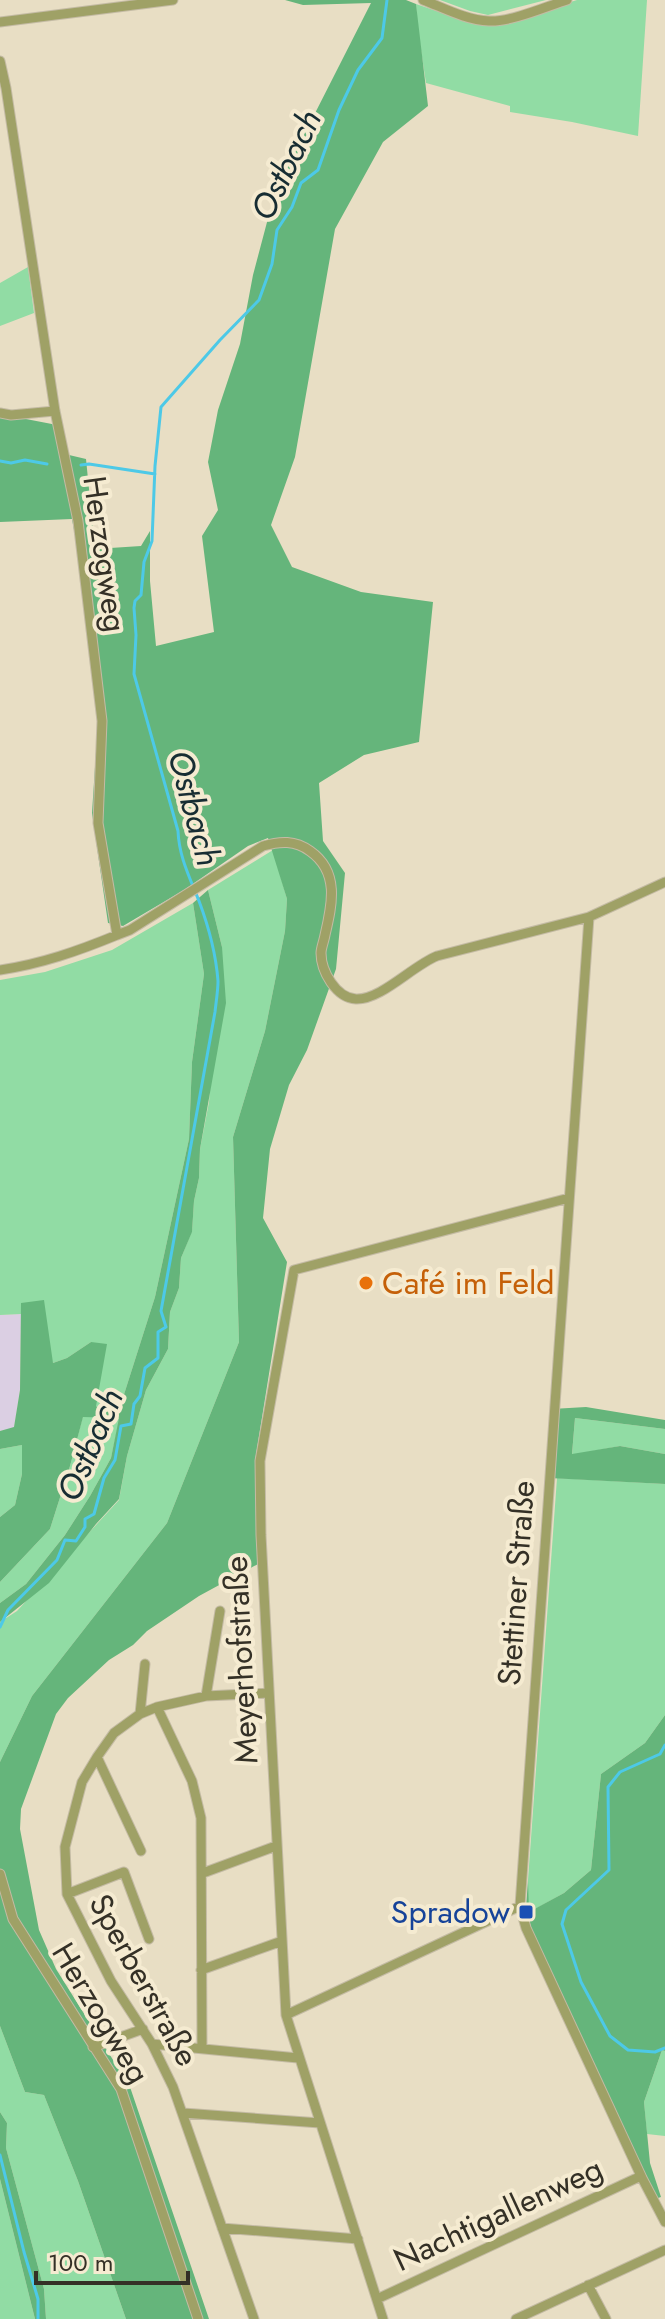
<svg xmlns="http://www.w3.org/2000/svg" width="665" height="2319" viewBox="0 0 665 2319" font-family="Jost,sans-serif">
  <rect width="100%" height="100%" fill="#e8dec4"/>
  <path fill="#dbcfe3" d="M21 1314 20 1390 14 1428 0 1431V1315Z"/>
  <path fill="#91dca4" d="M440 0H546L488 15 470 11Z
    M577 0H647L638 136 572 122 510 112V106L426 83 417 24 416 4 469 22 503 23Z
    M28 267 34 313 0 326V283Z
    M273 850 287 899 285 931 265 1031 233 1137 239 1342 167 1523 32 1696 0 1762V1622L17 1611 119 1500 127 1456 146 1390 168 1349 170 1312 179 1288 181 1258 192 1231 194 1201 199 1178 200 1149 209 1102 222 947 208 890Z
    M193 903 204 974 192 1062 189 1139 155 1297 120 1407 102 1413 96 1406 91 1342 67 1358 53 1363 21 1303V1314L0 1315V980L45 972 112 950Z
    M83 1416 120 1417 111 1458 90 1496 65 1535 26 1584 0 1603V1582L50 1529 70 1466Z
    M575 1418 665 1429V1454L620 1446 572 1455Z
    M22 1445V1474L15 1505 0 1517V1449Z
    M557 1478 665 1484V1715L645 1743 601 1774 591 1870 564 1893 528 1913V1880Z
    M0 2026 25 2092 44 2095 78 2181 126 2319H46L44 2289 6 2148 7 2123 0 2112Z
    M662 2050 665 2051V2136L647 2134 644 2102Z
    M0 2179 35 2319H0Z"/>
  <path fill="#65b57b" d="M285 0H406L416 4 428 106 383 142 335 229 295 457 271 525 292 567 361 592 433 602 419 742 364 755 319 783 323 841 345 873 336 969 307 1050 289 1085 270 1149 263 1218 287 1262 255 1461 258 1564 199 1596 147 1631 133 1645 109 1660 68 1698 56 1714 21 1809 20 1829 39 1930 56 1969 130 2087 209 2319H126L78 2181 44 2095 25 2092 0 2026V1762L32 1696 167 1523 239 1342 233 1137 265 1031 285 931 287 899 268 838 248 846 184 890 123 926 108 923 92 813 98 721 78 552 72 519 0 522V414L57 425 69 455 86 459 95 549 141 546 150 531V581L156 646 214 632 202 536 218 510 208 462 218 410 240 344 253 275 275 192 371 3 303 5Z
    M208 890 222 947 226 1003 200 1149 199 1178 194 1201 192 1232 181 1258 179 1288 170 1312 168 1349 146 1390 127 1456 119 1499 96 1524 49 1583 0 1622V1603L26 1584 65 1535 90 1496 111 1458 119 1418 83 1417 70 1466 50 1529 0 1582V1517L15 1505 22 1474V1445L0 1449V1431L14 1427 20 1390 21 1303 44 1300 53 1363 67 1358 91 1342 107 1344 96 1406 103 1413 120 1407 155 1297 189 1139 192 1062 204 974 193 903Z
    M586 1407 665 1420V1429L575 1418 572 1454 620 1446 665 1454V1484L549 1478 552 1409Z
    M665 1715V2051L662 2050 644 2102 650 2163 661 2197 655 2199 533 1935 526 1908 528 1880 529 1912 564 1893 591 1870 601 1774 645 1743Z
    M0 2112 7 2123 6 2148 44 2289 46 2319H35L0 2179Z"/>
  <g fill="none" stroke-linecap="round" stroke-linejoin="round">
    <path stroke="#4dc9e7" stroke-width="3" d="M0 461 11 463 25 460 47 464
      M81 465 89 464 155 474
      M0 1627 8 1610 57 1560 65 1540 76 1541 85 1527V1519L94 1514 104 1478 115 1460 121 1426 131 1424 134 1404 140 1396 145 1368 158 1358V1332L166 1327 161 1311 215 1012C216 1002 218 991 218 981 216 955 208 925 199 901 190 878 179 857 178 831L134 674 136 635 134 608 135 601 141 595 144 562 152 541 155 466 161 407 220 340 259 300 272 264 277 230 292 207 301 183 318 170 339 110 358 70 382 38 387 0
      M665 1745 660 1754 620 1772 608 1787 609 1870 566 1910 562 1924 581 1982 610 2036 628 2050 655 2052 665 2048
      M0 2155 24 2252 38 2299V2319"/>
    <defs>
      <path id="street" d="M423 0C444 8 466 20 489 21 511 22 545 7 567 0
        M0 22 173 0
        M0 61 6 88 55 411 78 521 102 721 98 823 117 935C78 951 41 964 0 970
        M0 413 11 415 55 411
        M589 917 520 1906 526 1928 642 2178 665 2222
        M117 935 130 930 263 846C280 841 295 840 310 851 340 872 332 905 325 935 324 941 321 948 321 953 321 971 336 998 356 999 381 1000 412 966 437 956L589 917 665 882
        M206 1696 220 1611
        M157 1707 192 1781 201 1818 202 2048
        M140 1714 145 1664
        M97 1757 141 1851
        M203 1873 276 1846
        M0 1874 13 1919 121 2089 198 2319
        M67 1894 124 1872 149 1939
        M201 1970 282 1941
        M286 2015 520 1906
        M152 2044 298 2058
        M93 2047 143 2029
        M183 2113 320 2123
        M222 2228 358 2239
        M588 2285 606 2319
        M377 2299 641 2176
        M254 2319 173 2087 152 2044 111 1981 67 1894 65 1847 82 1782 97 1757 114 1733 140 1714 157 1707 206 1696 269 1693
        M383 2319 286 2015 261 1535 260 1461 294 1270 569 1198
        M516 2319 665 2250"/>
    </defs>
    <use href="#street" stroke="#c4bba4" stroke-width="11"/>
    <use href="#street" stroke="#9fa166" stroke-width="9"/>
  </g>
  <circle fill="#e8710a" stroke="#f5ebd1" stroke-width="3" cx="366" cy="1283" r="8"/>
  <rect fill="#1a4fb4" stroke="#f5ebd1" stroke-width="3" x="518" y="1904" width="16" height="16" rx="4"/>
  <g text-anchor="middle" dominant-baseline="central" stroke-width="8" stroke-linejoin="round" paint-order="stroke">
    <g font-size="32" fill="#343026" stroke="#f5ebd1">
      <text transform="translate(105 554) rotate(82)">Herzogweg</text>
      <text transform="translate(516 1583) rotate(-86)">Stettiner Straße</text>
      <text transform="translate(241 1660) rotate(-93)">Meyerhofstraße</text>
      <text transform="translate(144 1980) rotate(61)">Sperberstraße</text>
      <text transform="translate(101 2013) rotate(59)">Herzogweg</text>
      <text transform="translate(498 2214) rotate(-25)">Nachtigallenweg</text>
    </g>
    <g font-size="32" fill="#c56008" stroke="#f5ebd1" text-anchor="start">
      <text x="382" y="1283">Café im Feld</text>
    </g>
    <g font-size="32" fill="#164399" stroke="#f5ebd1" text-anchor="end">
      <text x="510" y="1912">Spradow</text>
    </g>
    <g font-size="34" font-style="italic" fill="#172d33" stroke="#f5ebd1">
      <text transform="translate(286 165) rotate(-64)">Ostbach</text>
      <text transform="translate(194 808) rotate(75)">Ostbach</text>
      <text transform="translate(90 1445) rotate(-67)">Ostbach</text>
    </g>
  </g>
  <path d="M36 2271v12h152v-12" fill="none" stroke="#343026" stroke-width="4"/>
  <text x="48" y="2271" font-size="24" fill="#343026" stroke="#f5ebd1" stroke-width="6" paint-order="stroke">100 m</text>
</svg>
